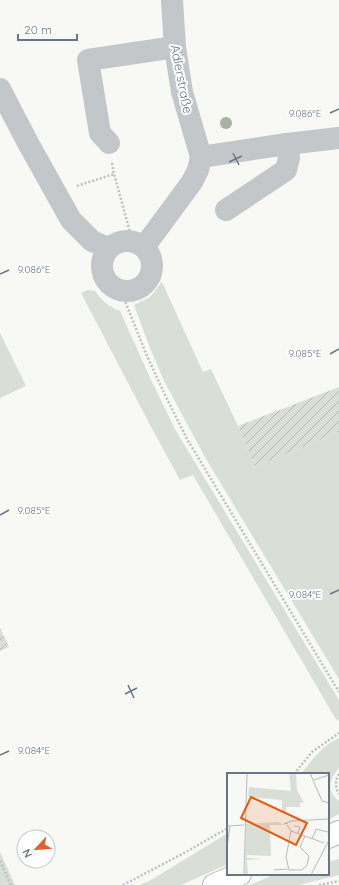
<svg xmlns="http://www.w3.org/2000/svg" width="339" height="885" viewBox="0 0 339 885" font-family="Quicksand,sans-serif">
  <defs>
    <pattern id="garden-furrows" width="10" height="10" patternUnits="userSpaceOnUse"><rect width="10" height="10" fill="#d9dfd6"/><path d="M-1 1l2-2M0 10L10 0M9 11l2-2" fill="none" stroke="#b4b9b3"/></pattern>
  </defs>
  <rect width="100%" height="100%" fill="#f8f8f5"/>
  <g fill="#d9dfd6">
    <polygon points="162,282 203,372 211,369 238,426 255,467 339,432 339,679 206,459 164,381 148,343 134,305 150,297"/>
    <path d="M88 290 95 291C103 302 108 306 120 311L151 380 176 431 339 700V719L337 721 193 475 180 480 149 423 81 293Z"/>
    <polygon points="0,333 26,386 0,398"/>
    <path d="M339 738V768C329 779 326 791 339 801V814L328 820V774H301C312 760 323 745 339 738Z"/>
    <polygon points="228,833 228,864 181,885 140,885 151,880"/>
    <polygon points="0,852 15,885 0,885"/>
    <polygon points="339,859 339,875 299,885 250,885 276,874 328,874 328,862"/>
  </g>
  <g fill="url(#garden-furrows)">
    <polygon points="339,387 339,432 255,467 238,426"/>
    <polygon points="0,628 9,647 0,651"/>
  </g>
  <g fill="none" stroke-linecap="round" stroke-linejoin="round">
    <defs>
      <g id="major">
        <polyline points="328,837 339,832"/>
        <polyline points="214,885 240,874"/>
      </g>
    </defs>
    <use href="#major" stroke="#b6babe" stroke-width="24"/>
    <g stroke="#bdbfc2" stroke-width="2.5" stroke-dasharray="2 2" stroke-linecap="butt">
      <polyline points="112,163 114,174 130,232"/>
      <polyline points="77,186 114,174"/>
      <polyline points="121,291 147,356 165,395 187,439 339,692"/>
      <polyline points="294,774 312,752 339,733"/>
      <path d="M339 774C335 781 335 787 339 794"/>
      <polyline points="0,861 11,885"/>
      <polyline points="123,885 184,853 228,828"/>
      <polyline points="319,885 339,881"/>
    </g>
    <g stroke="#c3c7ca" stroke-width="22">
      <polyline points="172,0 175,47 182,92 201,157"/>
      <polyline points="0,89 28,143 71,220 92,241 108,248"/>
      <polyline points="109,143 100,133 88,60 175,47"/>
      <polyline points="226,210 286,170 289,158 287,144"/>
      <circle cx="127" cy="266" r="25"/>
      <polyline points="144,247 192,182 198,170 201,157 287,144 339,138"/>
    </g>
    <use href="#major" stroke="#fff" stroke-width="22"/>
  </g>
  <circle fill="#a7b2a4" cx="226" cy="123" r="6"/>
  <path fill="none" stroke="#677686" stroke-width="1.5" d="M330 113 339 109M233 153 239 165M229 162 242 156M0 274 9 270M330 354 339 349M0 515 9 510M330 594 339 590M128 685 134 698M125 694 137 688M0 755 9 751"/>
  <g text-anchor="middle" stroke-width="4" stroke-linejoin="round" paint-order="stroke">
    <g font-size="13" fill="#677686" stroke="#fff">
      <text transform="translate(182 79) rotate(79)" y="5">Adlerstraße</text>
    </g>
  </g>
  <g transform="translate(227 773)">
    <rect width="102" height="102" fill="#f8f8f5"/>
    <path d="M22 14 64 18 73 30V34H59V40H55V27L21 24ZM19 48 20 51 51 49 57 52H43L44 83 20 82V85L36 86 20 87 21 102H18Z" fill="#d9dfd6"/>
    <path d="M62 0H69L70 17 77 30 71 29 64 18Z" fill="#d9dfd6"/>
    <path fill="none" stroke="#b5bcc2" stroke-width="1" d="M83 0 95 28 102 30M87 7 102 2M61 50 57 51 64 48 102 46M60 52 64 58 59 84 62 97H75L80 92 82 83 73 74 78 63M0 53 17 52M67 53 73 54 71 60M64 58 97 70M85 66 89 56 101 59M0 73 3 53M47 97 61 96M17 102 20 0M84 102 102 67"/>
    <path fill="#e8590c" fill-opacity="0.15" stroke="#e8590c" stroke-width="2" d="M24 24 80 50 69 72 14 45Z"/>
    <rect width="102" height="102" fill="none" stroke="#677686" stroke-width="2"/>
  </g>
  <g font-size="10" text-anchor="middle" fill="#677686" stroke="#fff" stroke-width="4" stroke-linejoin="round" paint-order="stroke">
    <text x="305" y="117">9.086°E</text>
    <text x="34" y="273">9.086°E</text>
    <text x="305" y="357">9.085°E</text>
    <text x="34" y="514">9.085°E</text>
    <text x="305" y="598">9.084°E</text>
    <text x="34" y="754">9.084°E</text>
  </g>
  <g transform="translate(36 849) rotate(244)"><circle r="19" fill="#ffffff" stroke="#c2c8cf"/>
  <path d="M0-3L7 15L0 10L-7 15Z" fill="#e1612b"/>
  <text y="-6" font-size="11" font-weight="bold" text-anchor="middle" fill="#677686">N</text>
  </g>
  <path d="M18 34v6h59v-6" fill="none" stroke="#677686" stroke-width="2"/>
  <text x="24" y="34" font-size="12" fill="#677686" stroke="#ffffff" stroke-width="3" paint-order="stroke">20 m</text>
</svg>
